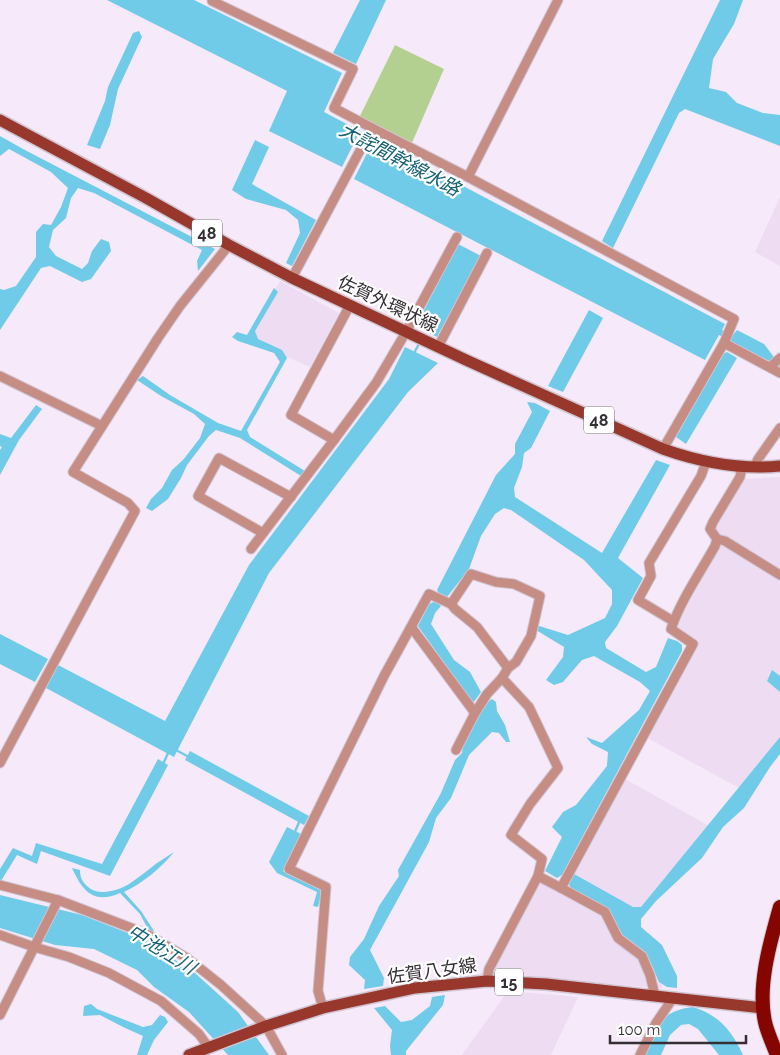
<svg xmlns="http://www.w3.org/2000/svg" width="780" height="1055" viewBox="0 0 780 1055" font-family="Raleway,'Noto Sans JP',sans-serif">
  <rect width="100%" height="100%" fill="#f6e9f9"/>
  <g fill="#eedcf2">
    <polygon points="780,197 780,266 755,252"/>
    <polygon points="280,281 339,313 310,367 253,342 248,338"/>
    <polygon points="780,477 780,742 743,790 640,734 691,638 676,627 721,544 712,531 744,479"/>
    <polygon points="618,775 711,827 630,926 660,954 662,988 480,974 536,871 559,883"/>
    <polygon points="508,991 578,997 551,1055 462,1055"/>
  </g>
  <polygon fill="#b4d090" points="395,45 444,69 411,145 359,118"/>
  <g fill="#6fcbe8">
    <polygon points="107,0 194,0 342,73 324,112 360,131 342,167 269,131 287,91"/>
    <polygon points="360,0 386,0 356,64 333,53"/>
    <polygon points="720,0 743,0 734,24 713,59 709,88 726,92 737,103 763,113 780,115 780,146 685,109 679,113 613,248 602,241"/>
    <polygon points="139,31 142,37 118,89 110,125 100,149 87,145 105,101 108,87 133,33"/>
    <polygon points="0,136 23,149 215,249 198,271 197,261 202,250 94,193 78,188 71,198 66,218 53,230 49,247 56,256 82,269 88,263 92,251 101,239 109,242 111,251 91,279 82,282 50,266 41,268 0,330 0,289 4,290 16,286 36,257 36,232 43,224 51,225 61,207 68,188 51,172 9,149 0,156"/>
    <polygon points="374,139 725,324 722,330 733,335 737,330 764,344 777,361 780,362 780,369 767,362 757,355 719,335 705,360 354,179"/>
    <polygon points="255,140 269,147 252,184 316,220 292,266 286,263 300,233 298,220 286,210 246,199 232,190"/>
    <polygon points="458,244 481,256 437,337 416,326"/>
    <polygon points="274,288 278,292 255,331 258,339 282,350 287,358 247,430 250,437 305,471 301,476 240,438 216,430 209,436 187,465 181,478 168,499 152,511 146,508 151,499 162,488 172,470 183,460 200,438 205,424 194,414 161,396 137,380 143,376 170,395 218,423 241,431 280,362 274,353 238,341 232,337 237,332 247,335"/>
    <polygon points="589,310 603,318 563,392 548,386"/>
    <polygon points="405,347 438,363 408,392 269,573 174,757 46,688 58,665 165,721 249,565 389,379"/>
    <polygon points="727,352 737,358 686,444 676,437 723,354"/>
    <polygon points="527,402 535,403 550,411 531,448 524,453 522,467 514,488 515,497 602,553 656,460 670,465 618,558 643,578 617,626 605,642 606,648 646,672 656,667 668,638 677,641 682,645 682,651 562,875 557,878 545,871 562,837 552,827 563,812 576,805 607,766 608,752 592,744 586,737 602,743 639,710 650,691 640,682 594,656 582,660 563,682 554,685 546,680 563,657 564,647 536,630 536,625 568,635 605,618 612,604 612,590 584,560 511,510 504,508 495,514 481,536 469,569 447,597 440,595 437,590 496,475 515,454 515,444 532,412"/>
    <polygon points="36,405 42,409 19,440 0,475 0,450 2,447 0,446 0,434 11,438"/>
    <polygon points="436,601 441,606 435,613 431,624 454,660 470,672 481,692 473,703 418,626 429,604"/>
    <polygon points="0,634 48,659 35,682 0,664"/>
    <polygon points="772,670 780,676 780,692 767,681"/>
    <polygon points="492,699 496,702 497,711 505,725 510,742 506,742 499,733 492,732 469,755 451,798 436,818 429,842 370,950 384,978 383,986 364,989 365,980 349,965 350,957 364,939 379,906 399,876 398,870 441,793 455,760 462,753 463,745 483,706"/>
    <polygon points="780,737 780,754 770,767 744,808 723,827 702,858 656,901 641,919 641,927 662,945 677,976 677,988 667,987 659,982 651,963 643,952 622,935 607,909 571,889 569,884 574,874 633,907 641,907"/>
    <polygon points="190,751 309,816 304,825 185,760"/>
    <polygon points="158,759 168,765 110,876 41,851 37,864 17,855 1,881 0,880 0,869 13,848 32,856 36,843 102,864"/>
    <polygon points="287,827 301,834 283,871 319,888 322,891 318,907 313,906 317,892 277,873 269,862"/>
    <path d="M174 852C161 868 143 883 124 892L141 911 154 931 150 933 140 914 120 893C93 905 82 890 72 868L80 870C80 877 82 882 88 887 99 897 121 890 132 882 141 876 149 869 157 863 163 859 168 856 174 852Z"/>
    <polygon points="0,895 82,915 143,939 195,973 238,1012 269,1055 228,1055 189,1012 154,987 137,970 94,949 55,945 0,928"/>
    <polygon points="445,995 443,1005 406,1051 406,1055 391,1055 390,1046 392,1030 374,1008 385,1006 401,1022 412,1020 430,1006 432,997"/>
    <polygon points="91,1004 97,1009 143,1027 152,1025 160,1015 165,1017 168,1022 154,1040 147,1055 137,1055 143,1036 123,1027 100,1015 83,1016 84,1006"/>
    <path d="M693 1007C719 1015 732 1031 743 1055H719L698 1029 689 1024 681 1025 670 1035 661 1055H644C657 1028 659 1011 693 1007Z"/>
  </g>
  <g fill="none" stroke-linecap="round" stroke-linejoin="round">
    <g stroke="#6fcbe8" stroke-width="2.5">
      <polyline points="413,355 420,342"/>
      <polyline points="174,749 189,757"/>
      <polyline points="163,764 169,751"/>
      <polyline points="294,834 300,820"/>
    </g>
    <defs>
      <g id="minor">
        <polyline points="213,0 212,1 353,69 334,108 372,128 292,278"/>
        <polyline points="372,128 468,177 734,319 724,343 663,449"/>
        <polyline points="468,177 558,0"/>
        <polyline points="724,343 780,373"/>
        <polyline points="438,347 487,253"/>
        <polyline points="770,367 780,358"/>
        <polyline points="0,376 102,426"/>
        <polyline points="334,440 291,415 350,305"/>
        <polyline points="755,466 758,459 780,428"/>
        <polyline points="742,467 740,477 713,522 710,529 717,539 725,541 780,575"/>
        <polyline points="263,533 198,496 219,458 291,497"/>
        <polyline points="251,549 334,440 376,383 406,332 457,237"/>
        <polyline points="451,604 455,609 477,627 508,668"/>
        <polyline points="673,621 638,600 651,576 649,563 701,476 706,462"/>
        <polyline points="412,628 475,713"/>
        <polyline points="456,750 475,713 487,694 502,678"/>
        <polyline points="0,763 135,511 128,503 73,472 158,338 180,306 229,245"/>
        <polyline points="0,885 58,900 147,934 187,958 221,985 266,1026 282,1055"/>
        <polyline points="561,888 605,912 618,938 642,956 650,975 655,996"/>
        <polyline points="0,935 34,947 69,957 109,973 161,1001 199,1034 209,1048"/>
        <path d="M487 981 489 969 538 876 561 888 693 644 671 629C681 600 700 573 715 546L717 539"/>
        <polyline points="323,1008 318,991 326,887 289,869 384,676 429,594 451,604 471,574 496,582 514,584 540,596 531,636 516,662 508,668 502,678 529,707 558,768 530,804 511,835 542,859 538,876"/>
        <polyline points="0,1015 58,900"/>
        <polyline points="640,1055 656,1023 673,998"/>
      </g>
      <g id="major">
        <path d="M0 120 146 198 229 245 292 278 466 360 663 449C700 462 740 470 780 466"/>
        <polyline points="189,1055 266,1026 323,1008 415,988 487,981 546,984 763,1008"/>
      </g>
      <path id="highway" d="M777 1055C773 1045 769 1036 766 1026 756 990 770 942 780 907"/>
    </defs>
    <use href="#minor" stroke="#cfc4d2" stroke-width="11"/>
    <use href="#major" stroke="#cfc4d2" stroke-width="14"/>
    <use href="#highway" stroke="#cfc4d2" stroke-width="16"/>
    <use href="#minor" stroke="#c68d84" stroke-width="9"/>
    <use href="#major" stroke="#98372b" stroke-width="11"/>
    <use href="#highway" stroke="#850500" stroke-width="14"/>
  </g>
  <g text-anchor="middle" stroke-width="4.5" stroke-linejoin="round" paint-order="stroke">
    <g fill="#fff" stroke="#716d72" stroke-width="1">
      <rect x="192" y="219.5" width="30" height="27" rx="4"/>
      <rect x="584" y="406.5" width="30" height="27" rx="4"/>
      <rect x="495" y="968.5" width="28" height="27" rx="4"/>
    </g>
    <g font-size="16" font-weight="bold" fill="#342f35">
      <text x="207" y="239">48</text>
      <text x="599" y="426">48</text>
      <text x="509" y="988">15</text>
    </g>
    <g font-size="18" fill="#342f35" stroke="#fff">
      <text transform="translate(388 304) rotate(25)" y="6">佐賀外環状線</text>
      <text transform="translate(432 971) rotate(-8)" y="6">佐賀八女線</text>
    </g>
    <g font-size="19" font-style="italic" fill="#166175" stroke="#fff">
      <text transform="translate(400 159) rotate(28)" y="7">大詫間幹線水路</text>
      <text transform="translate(162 949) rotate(32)" y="7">中池江川</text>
    </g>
  </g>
  <path d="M610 1035v8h136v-8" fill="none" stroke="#342f35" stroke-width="2.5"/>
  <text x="618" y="1035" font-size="15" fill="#342f35" stroke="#ffffff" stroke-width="4" paint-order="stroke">100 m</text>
</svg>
